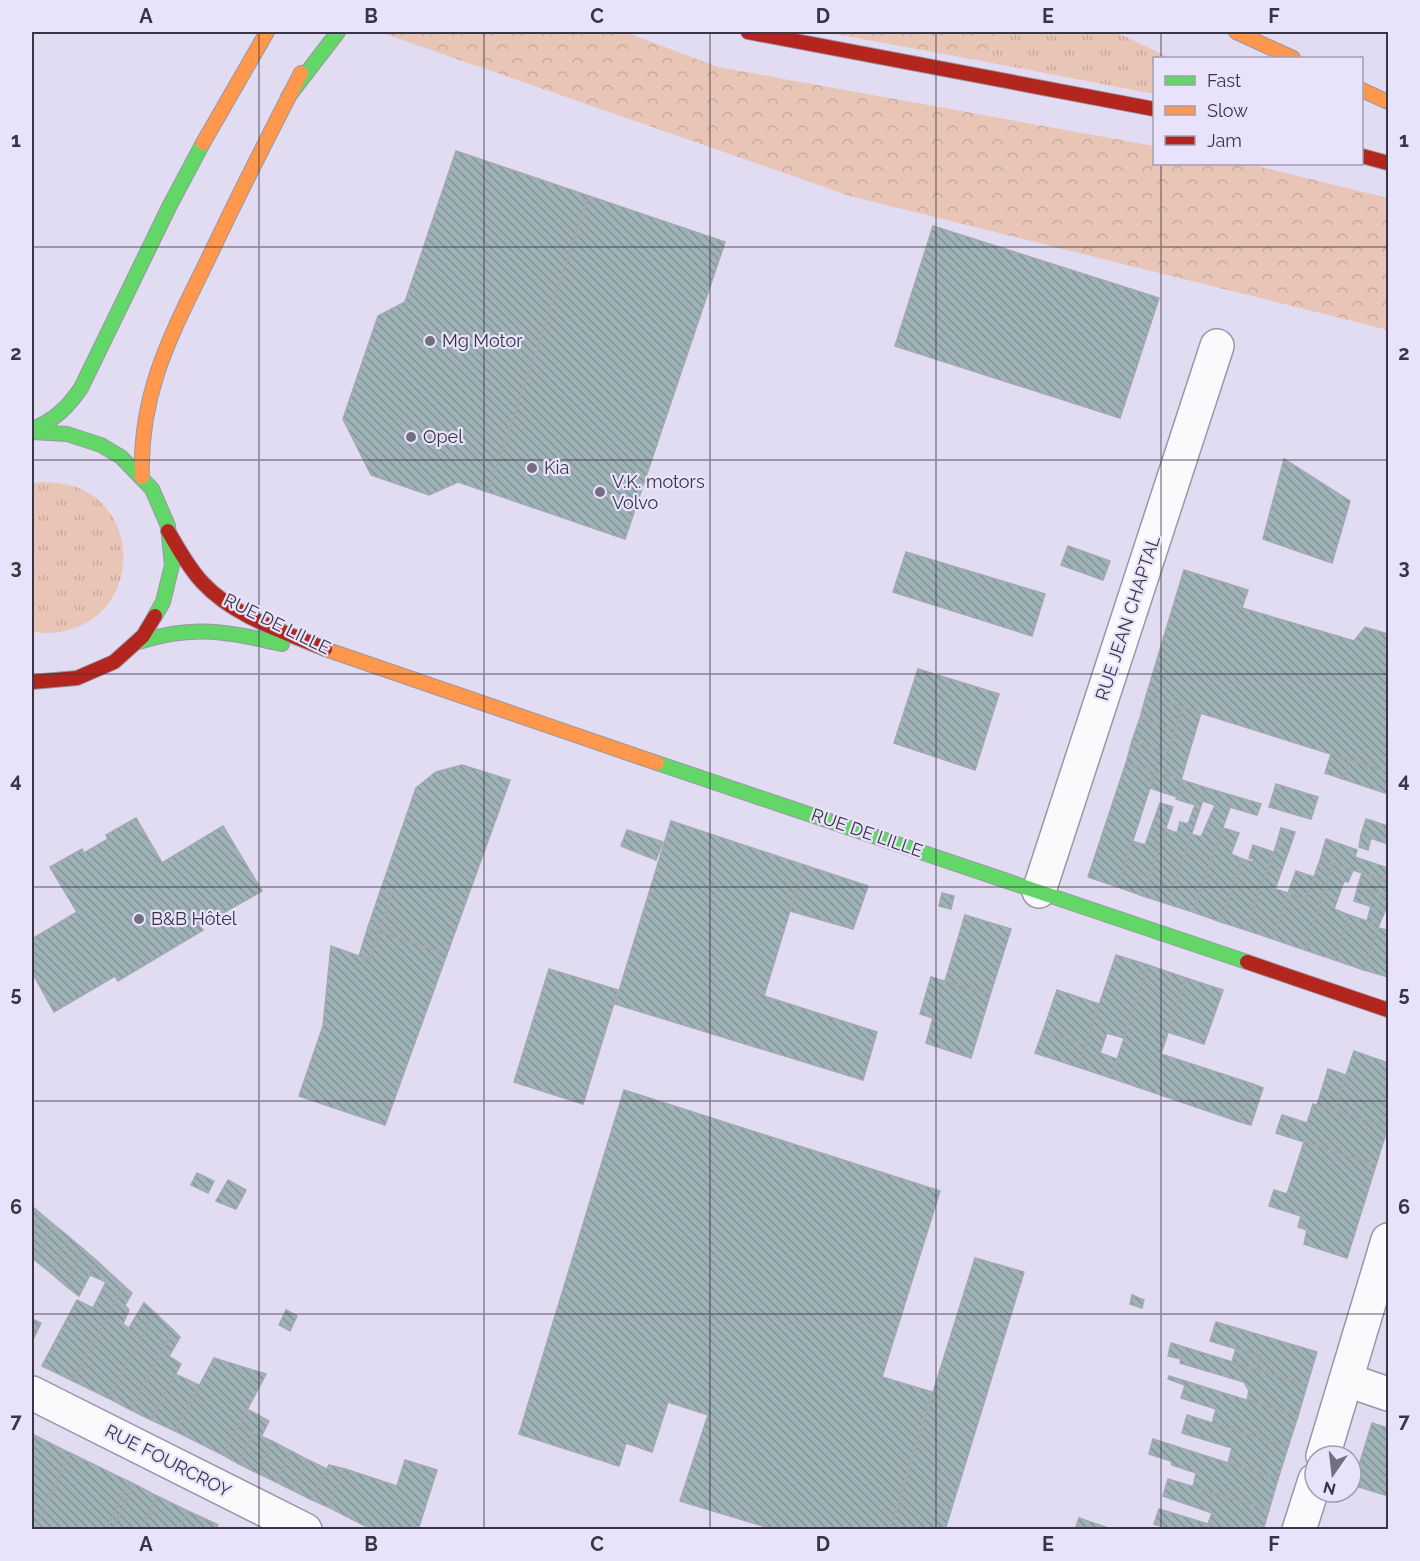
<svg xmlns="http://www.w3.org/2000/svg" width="1420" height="1561" viewBox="0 0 1420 1561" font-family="Raleway,sans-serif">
  <defs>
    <pattern id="grass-tufts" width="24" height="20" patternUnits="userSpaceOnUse" patternTransform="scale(1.5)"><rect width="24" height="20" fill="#e9c5b8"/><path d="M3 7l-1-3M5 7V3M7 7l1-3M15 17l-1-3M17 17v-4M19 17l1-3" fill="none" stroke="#c9aa9f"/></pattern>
    <pattern id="forest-crowns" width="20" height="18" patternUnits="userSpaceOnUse" patternTransform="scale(1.5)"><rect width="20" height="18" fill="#e9c5b8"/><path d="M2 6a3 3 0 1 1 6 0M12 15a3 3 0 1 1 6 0" fill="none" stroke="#c9aa9f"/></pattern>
    <pattern id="building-back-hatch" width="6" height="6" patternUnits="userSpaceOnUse" patternTransform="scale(1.5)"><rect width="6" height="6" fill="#9eb2b7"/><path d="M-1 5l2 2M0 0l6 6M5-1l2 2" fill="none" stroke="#829296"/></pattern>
  </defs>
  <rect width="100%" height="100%" fill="#e1dcf2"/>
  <g fill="url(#grass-tufts)">
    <polygon points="999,32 1116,32 1170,58 1154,58 1154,94 987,62"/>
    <path d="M40 482C60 482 80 485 96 498 143 536 127 616 68 630 56 633 43 635 32 631V484Z"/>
  </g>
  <g fill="url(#forest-crowns)">
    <polygon points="386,32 625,32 718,67 1154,146 1154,164 1249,164 1388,198 1388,330 850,196 385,34"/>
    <polygon points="824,32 999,32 987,62"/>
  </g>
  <g fill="url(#building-back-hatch)" stroke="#a2a8b0" stroke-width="1.5">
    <polygon points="456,151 589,196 488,492 458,482 429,495 371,475 343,419 378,316 405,302"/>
    <polygon points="589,196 725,242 625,539 488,492"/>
    <polygon points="933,226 1159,298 1120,418 895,346"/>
    <polygon points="1284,459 1350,501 1332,563 1263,539"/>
    <polygon points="1068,546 1110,561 1103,580 1061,565"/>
    <polygon points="906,552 1045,594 1032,636 893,592"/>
    <polygon points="1184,570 1248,590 1242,608 1354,641 1365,627 1388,634 1388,772 1146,696"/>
    <polygon points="918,669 999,694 975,770 894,743"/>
    <polygon points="1146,696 1183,707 1175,730 1140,718"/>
    <polygon points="1183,707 1201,713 1181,780 1126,763 1132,741 1168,752"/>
    <polygon points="1140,718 1175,730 1168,752 1132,741"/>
    <polygon points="1331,754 1350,760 1343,779 1325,773"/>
    <polygon points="1350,760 1388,772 1388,794 1343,779"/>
    <polygon points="1126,763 1155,772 1118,887 1088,877"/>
    <polygon points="462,765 510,780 447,954 379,932 392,893 381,889 416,788 436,772"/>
    <polygon points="1155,772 1182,780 1177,797 1150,788"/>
    <polygon points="1182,780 1207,788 1168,904 1143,896 1166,829 1177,833 1180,822 1188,824 1195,805 1176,799"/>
    <polygon points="1276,784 1318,797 1311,819 1269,807"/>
    <polygon points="1207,788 1234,796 1193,912 1168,904 1191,834 1201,837 1215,805 1203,801"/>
    <polygon points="1234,796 1261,804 1257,815 1230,807"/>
    <polygon points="1160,803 1173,807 1143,896 1118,887 1132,841 1145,845"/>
    <polygon points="136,818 162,863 223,826 262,891 200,926 203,930 118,981 115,976 54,1012 32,972 32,939 77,912 50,867 82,849 84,853 108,839 106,835"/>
    <polygon points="1366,819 1388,826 1388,844 1361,835"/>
    <polygon points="671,821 804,865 764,996 877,1032 863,1080 615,1004"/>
    <polygon points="1223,828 1239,833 1231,854 1242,859 1221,922 1193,912"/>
    <polygon points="1281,828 1295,832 1289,850 1276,846"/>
    <polygon points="627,830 663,842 656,860 621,846"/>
    <polygon points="1361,835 1371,838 1368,850 1359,847"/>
    <polygon points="1326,839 1357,850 1355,857 1388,868 1388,881 1320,860"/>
    <polygon points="1253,845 1273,852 1246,930 1221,922 1242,859 1253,862 1254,860 1249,858"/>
    <polygon points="1276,846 1289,850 1275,889 1288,893 1273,939 1246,930"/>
    <polygon points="1320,860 1333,864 1305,950 1273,939 1288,893 1306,899"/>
    <polygon points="1333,864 1353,870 1348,882 1344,881 1334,909 1349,915 1335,960 1305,950"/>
    <polygon points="804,865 868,886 853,929 790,911"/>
    <polygon points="1296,871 1314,877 1306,899 1288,893"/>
    <polygon points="1362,873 1388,881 1388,896 1358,886"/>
    <polygon points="1358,886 1388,896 1388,912 1354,901"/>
    <polygon points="381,889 392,893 379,932 368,927"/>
    <polygon points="942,893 954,896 951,909 939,906"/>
    <polygon points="1371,906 1385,911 1379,925 1367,921"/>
    <polygon points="965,915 1011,929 990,995 945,981"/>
    <polygon points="1349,915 1379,925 1364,970 1335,960"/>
    <polygon points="368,927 379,932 370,960 359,956"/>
    <polygon points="1378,928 1388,930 1388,977 1364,970"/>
    <polygon points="379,932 447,954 385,1125 299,1096 323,1026 331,946 370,960"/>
    <polygon points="1116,955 1148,965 1124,1038 1107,1033 1100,1053 1117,1059 1111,1078 1078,1067"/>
    <polygon points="1148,965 1186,978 1161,1054 1253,1084 1240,1122 1111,1078"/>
    <polygon points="549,969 618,990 583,1104 514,1082"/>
    <polygon points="931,977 990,995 971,1058 926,1043 933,1018 920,1014"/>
    <polygon points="1186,978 1223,990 1204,1044 1168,1032"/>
    <polygon points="1057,990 1099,1004 1086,1045 1043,1031"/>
    <polygon points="1043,1031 1086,1045 1078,1067 1035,1053"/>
    <polygon points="1354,1051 1388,1063 1388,1127 1334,1111"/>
    <polygon points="1328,1069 1346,1075 1334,1111 1317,1105"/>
    <polygon points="1253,1084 1263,1088 1251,1125 1240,1122"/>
    <polygon points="624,1090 940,1191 882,1377 932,1392 890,1530 776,1530 680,1501 708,1415 668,1402 652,1452 626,1443 619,1466 519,1434"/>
    <polygon points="1313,1104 1388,1127 1376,1165 1276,1133 1282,1115 1307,1123"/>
    <polygon points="1304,1142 1376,1165 1347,1258 1304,1244 1307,1230 1298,1227 1301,1216 1269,1206 1274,1190 1287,1194"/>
    <polygon points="197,1173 214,1181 208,1193 191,1185"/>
    <polygon points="228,1180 246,1190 236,1209 216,1201"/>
    <polygon points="32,1206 40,1213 32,1231"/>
    <polygon points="40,1213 53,1224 36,1261 32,1258 32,1231"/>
    <polygon points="53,1224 69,1237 51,1273 36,1261"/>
    <polygon points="69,1237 83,1249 66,1286 51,1273"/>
    <polygon points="83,1249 97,1261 79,1296 66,1286"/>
    <polygon points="975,1258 1024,1272 945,1530 890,1530"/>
    <polygon points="97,1261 124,1286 73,1381 42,1366 77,1300 93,1308 106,1282 90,1275"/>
    <polygon points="124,1286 132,1293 125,1305 129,1310 123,1324 129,1328 144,1303 155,1313 108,1398 73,1381"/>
    <polygon points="1132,1295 1144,1300 1142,1308 1130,1304"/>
    <polygon points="286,1310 297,1316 290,1331 279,1325"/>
    <polygon points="155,1313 173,1330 131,1410 108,1398"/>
    <polygon points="32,1319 41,1323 32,1342"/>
    <polygon points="1216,1322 1317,1352 1307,1385 1256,1369 1260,1356 1210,1341"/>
    <polygon points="173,1330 180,1337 169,1356 181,1364 151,1420 131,1410"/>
    <polygon points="1171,1343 1307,1385 1298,1416 1247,1400 1249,1391 1244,1382 1180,1363 1181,1359 1168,1356"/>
    <polygon points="1236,1348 1260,1356 1256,1369 1232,1362"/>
    <polygon points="214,1358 266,1374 223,1455 175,1431"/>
    <polygon points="175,1374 199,1385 175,1431 151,1420"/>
    <polygon points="1169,1376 1298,1416 1288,1447 1212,1424 1216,1409 1181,1398 1185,1385 1168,1379"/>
    <polygon points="247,1409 269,1421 261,1437 239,1425"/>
    <polygon points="1187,1415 1288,1447 1278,1479 1228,1463 1232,1448 1182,1433"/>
    <polygon points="1372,1423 1388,1428 1388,1496 1353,1485"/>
    <polygon points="239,1425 254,1433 239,1464 223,1455"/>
    <polygon points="254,1433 272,1441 257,1473 239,1464"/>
    <polygon points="32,1434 70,1453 34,1530 32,1530"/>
    <polygon points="1153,1439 1278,1479 1269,1510 1193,1487 1196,1473 1172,1465 1171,1461 1149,1454"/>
    <polygon points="272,1441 291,1451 276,1482 257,1473"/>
    <polygon points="291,1451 308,1460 292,1490 276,1482"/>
    <polygon points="70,1453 130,1482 106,1530 34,1530"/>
    <polygon points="308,1460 327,1469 312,1500 292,1490"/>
    <polygon points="405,1460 437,1470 418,1530 373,1530 328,1507 345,1469 397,1486"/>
    <polygon points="329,1465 345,1469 328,1507 312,1500"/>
    <polygon points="1168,1479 1269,1510 1263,1530 1226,1530 1208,1524 1212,1513 1163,1496"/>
    <polygon points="130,1482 134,1484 112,1530 106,1530"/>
    <polygon points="134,1484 157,1496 141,1530 112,1530"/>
    <polygon points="157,1496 188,1511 179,1530 141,1530"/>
    <polygon points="1159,1509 1208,1524 1226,1530 1172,1530 1154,1524"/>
    <polygon points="188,1511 218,1525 216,1530 179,1530"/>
    <polygon points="1079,1518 1114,1530 1075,1530"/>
  </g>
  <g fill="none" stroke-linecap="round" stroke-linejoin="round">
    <defs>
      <g id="street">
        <polyline points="1039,891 1217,346"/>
        <polyline points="1347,1380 1388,1394"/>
        <polyline points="32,1393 305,1530"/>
        <polyline points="1323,1456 1388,1240"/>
        <polyline points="1299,1530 1315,1480"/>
      </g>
      <g id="fast">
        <polyline points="288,97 338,32"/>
        <path d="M32 429C54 421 68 407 81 388L169 207 203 143"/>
        <polyline points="32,432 67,434 101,445 121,457 152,489 168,526 172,565 163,602 155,616"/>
        <path d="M139 642C193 624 228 632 282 644"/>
        <polyline points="657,763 1247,962"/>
      </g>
      <g id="slow">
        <polyline points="1236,32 1293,58"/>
        <polyline points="1362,90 1388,102"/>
        <polyline points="203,143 267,32"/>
        <path d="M142 477C139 389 174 330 211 253 240 192 270 133 301 73"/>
        <polyline points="325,649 657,763"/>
      </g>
      <g id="jam">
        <polyline points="748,32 1154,109"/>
        <polyline points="1362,156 1388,163"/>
        <path d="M168 531C178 548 188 567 202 582 233 616 284 632 325 649"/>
        <polyline points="32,682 77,678 114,662 143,636 155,616"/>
        <polyline points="1247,962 1388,1010"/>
      </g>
    </defs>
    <use href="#street" stroke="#9a96a7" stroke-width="36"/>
    <use href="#fast" stroke="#9a96a7" stroke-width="16"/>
    <use href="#slow" stroke="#9a96a7" stroke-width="16"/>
    <use href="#jam" stroke="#9a96a7" stroke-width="16"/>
    <use href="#street" stroke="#fafafd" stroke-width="33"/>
    <use href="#fast" stroke="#63d668" stroke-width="14"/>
    <use href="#slow" stroke="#ff974d" stroke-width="14"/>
    <use href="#jam" stroke="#b3261e" stroke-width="14"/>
  </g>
  <path fill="none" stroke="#383544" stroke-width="1.5" stroke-opacity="0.55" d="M259 32V1530M484 32V1530M710 32V1530M936 32V1530M1161 32V58M1161 164V1530M32 247H1388M32 460H1388M32 674H1388M32 887H1388M32 1101H1388M32 1314H1388"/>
  <g fill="#736f81" stroke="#e8e3fa" stroke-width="2">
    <circle cx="430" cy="341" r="6"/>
    <circle cx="411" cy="437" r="6"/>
    <circle cx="532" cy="468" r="6"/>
    <circle cx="600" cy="492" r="6"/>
    <circle cx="139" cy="919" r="6"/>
  </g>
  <g text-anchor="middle" stroke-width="4.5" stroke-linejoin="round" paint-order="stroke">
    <g font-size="18" fill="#383544" stroke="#e8e3fa" text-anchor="start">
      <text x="442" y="347">Mg Motor</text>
      <text x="423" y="443">Opel</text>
      <text x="544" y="474">Kia</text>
      <text x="612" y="488">V.K. motors<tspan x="612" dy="21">Volvo</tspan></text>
      <text x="151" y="925">B&amp;B Hôtel</text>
    </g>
    <g font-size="18" fill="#383544" stroke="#e8e3fa">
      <text transform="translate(1128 618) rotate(-72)" y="6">RUE JEAN CHAPTAL</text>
      <text transform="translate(277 624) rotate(26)" y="6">RUE DE LILLE</text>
      <text transform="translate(867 833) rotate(19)" y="6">RUE DE LILLE</text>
      <text transform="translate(168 1461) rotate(27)" y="6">RUE FOURCROY</text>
    </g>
  </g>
  <rect width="1420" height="1561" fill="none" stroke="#e8e3fa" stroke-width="66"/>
  <rect x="1153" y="57" width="210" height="108" fill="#e8e3fa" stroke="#a29db1" stroke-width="1.5"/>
  <rect x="1165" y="76" width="30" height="9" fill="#63d668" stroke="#a29db1" stroke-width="1.5"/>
  <text x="1207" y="87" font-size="18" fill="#383544">Fast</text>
  <rect x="1165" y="106" width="30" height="9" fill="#ff974d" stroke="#a29db1" stroke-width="1.5"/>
  <text x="1207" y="117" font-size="18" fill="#383544">Slow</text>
  <rect x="1165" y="136" width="30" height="9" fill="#b3261e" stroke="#a29db1" stroke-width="1.5"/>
  <text x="1207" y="147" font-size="18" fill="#383544">Jam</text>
  <g transform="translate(1333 1474) rotate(194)"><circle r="28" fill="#e8e3fa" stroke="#a29db1" stroke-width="1.5"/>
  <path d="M0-4.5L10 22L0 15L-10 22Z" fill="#736f81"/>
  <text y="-9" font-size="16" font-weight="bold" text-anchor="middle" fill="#383544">N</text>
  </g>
  <rect x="33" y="33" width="1354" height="1495" fill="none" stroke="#383544" stroke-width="2"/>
  <g font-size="20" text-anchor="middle" font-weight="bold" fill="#383544">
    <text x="146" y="23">A</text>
    <text x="371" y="23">B</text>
    <text x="597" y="23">C</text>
    <text x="823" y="23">D</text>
    <text x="1048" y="23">E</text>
    <text x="1274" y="23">F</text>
    <text x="16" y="147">1</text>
    <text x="1404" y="147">1</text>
    <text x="16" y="360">2</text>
    <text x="1404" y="360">2</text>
    <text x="16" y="574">3</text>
    <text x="1404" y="574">3</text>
    <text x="16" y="787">4</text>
    <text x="1404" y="787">4</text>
    <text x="16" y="1001">5</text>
    <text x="1404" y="1001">5</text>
    <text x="16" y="1214">6</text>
    <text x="1404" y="1214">6</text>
    <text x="16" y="1428">7</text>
    <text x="1404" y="1428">7</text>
    <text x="146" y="1551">A</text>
    <text x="371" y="1551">B</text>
    <text x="597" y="1551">C</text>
    <text x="823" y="1551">D</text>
    <text x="1048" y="1551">E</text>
    <text x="1274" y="1551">F</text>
  </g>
</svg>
